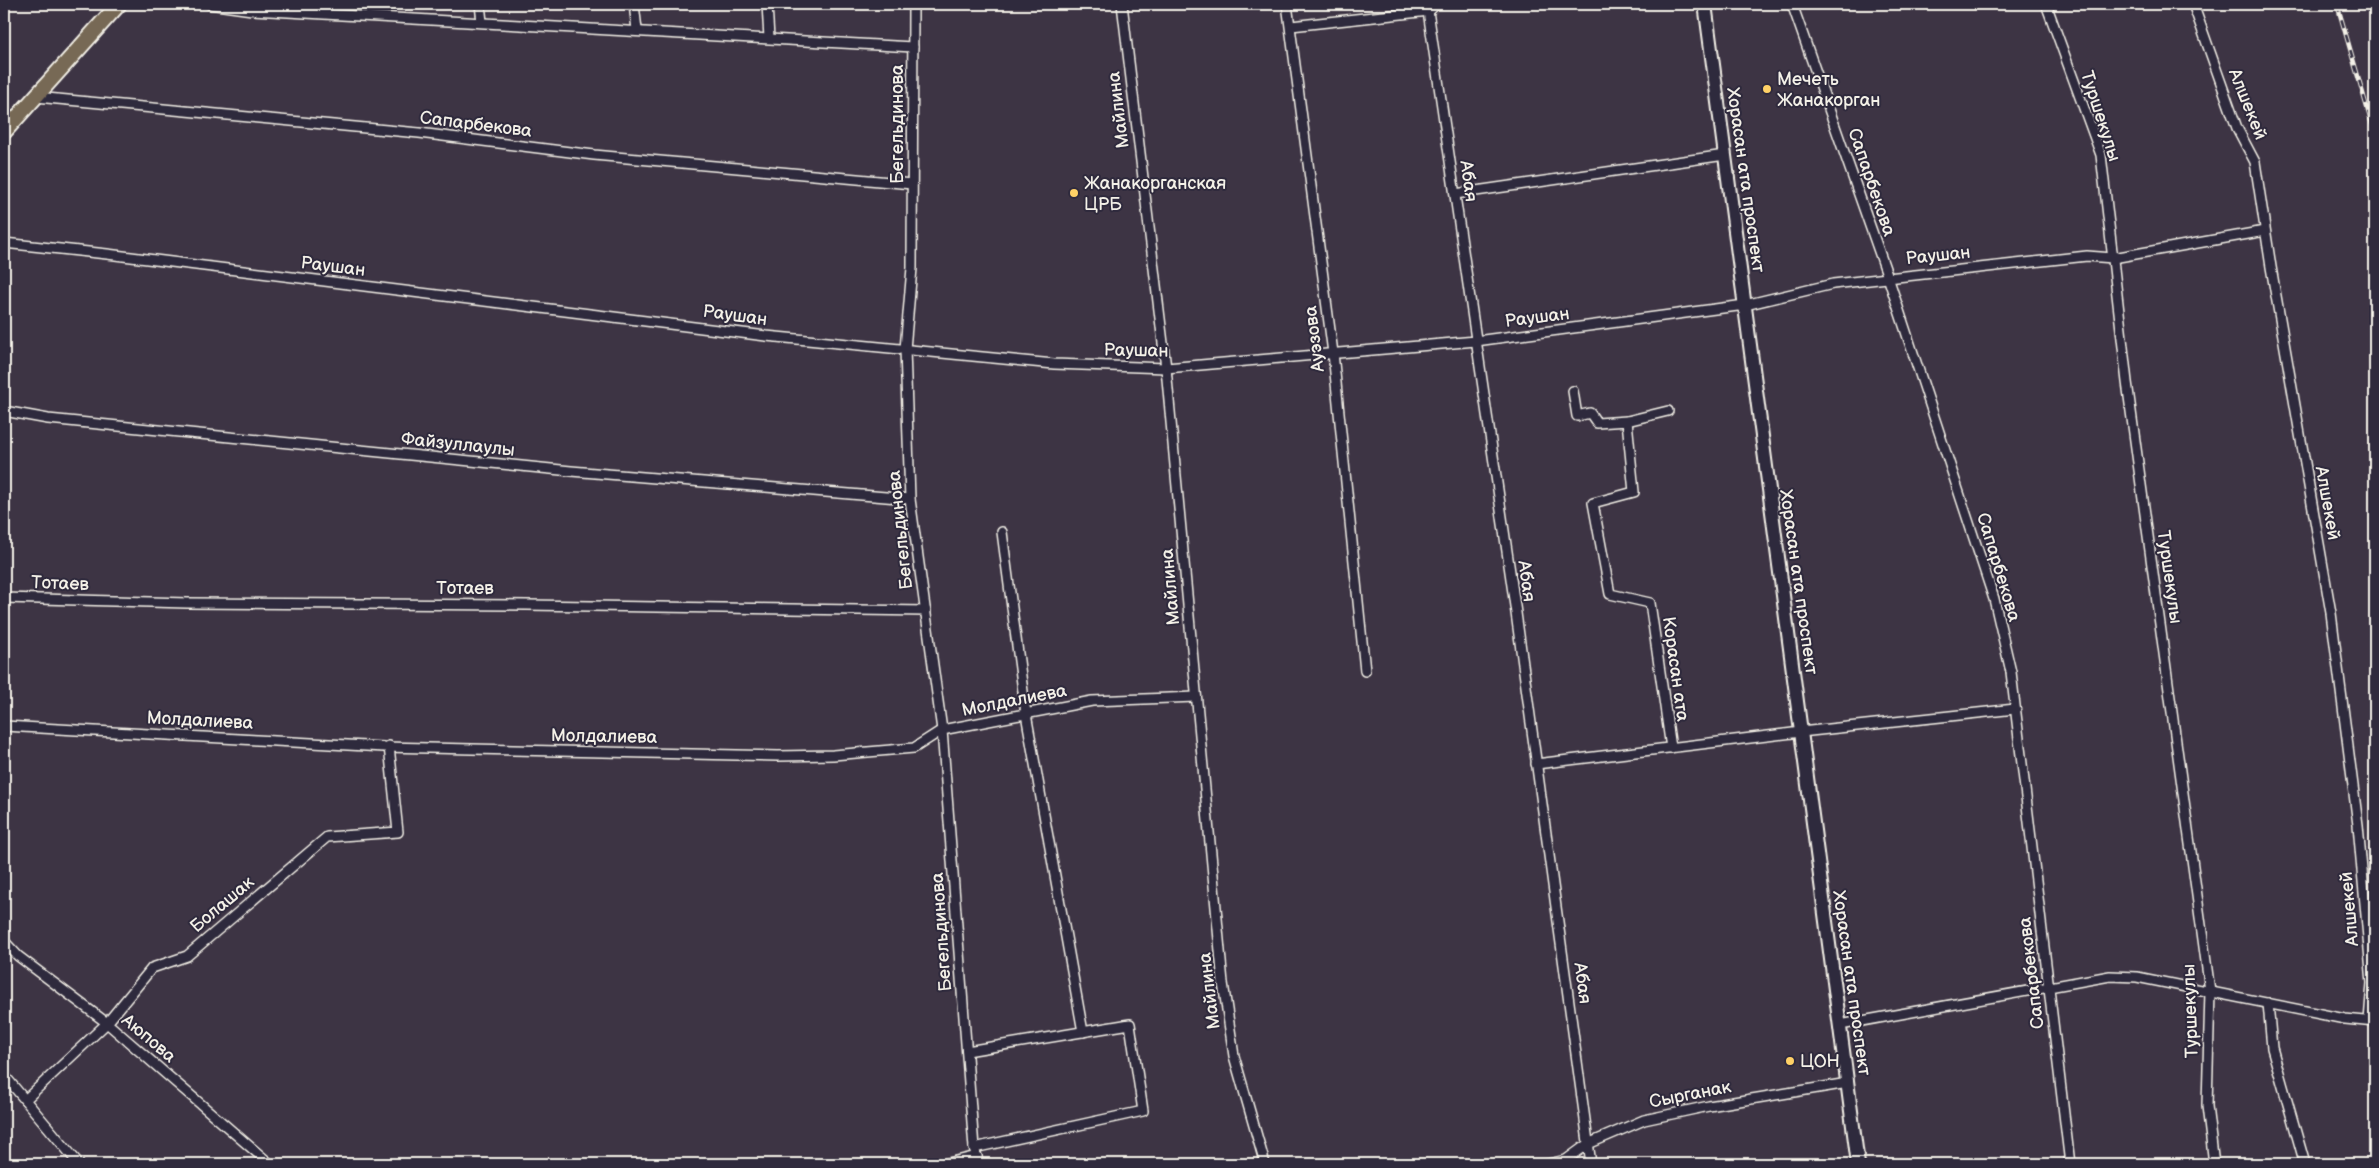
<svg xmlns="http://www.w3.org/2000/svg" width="2379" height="1168" viewBox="0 0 2379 1168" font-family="'Balsamiq Sans',sans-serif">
  <rect width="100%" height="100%" fill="#3d3444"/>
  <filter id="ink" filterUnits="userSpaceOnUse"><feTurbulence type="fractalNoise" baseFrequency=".02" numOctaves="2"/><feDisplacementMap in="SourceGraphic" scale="10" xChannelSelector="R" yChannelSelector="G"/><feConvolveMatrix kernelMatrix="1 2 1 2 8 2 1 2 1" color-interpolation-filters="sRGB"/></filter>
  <g filter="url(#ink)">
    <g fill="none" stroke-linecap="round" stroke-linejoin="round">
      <defs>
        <g id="street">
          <polyline points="209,4 252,10 913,47"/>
          <polyline points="480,4 482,22"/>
          <polyline points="634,4 637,30"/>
          <polyline points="767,4 769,38"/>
          <polyline points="913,4 912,268 905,349 910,499 942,730 974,1148 979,1164"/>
          <polyline points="1122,4 1166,368 1223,983 1234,1056 1265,1164"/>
          <polyline points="1287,4 1333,353 1365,671"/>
          <polyline points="1427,4 1516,613 1591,1164"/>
          <polyline points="1792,4 1888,277 1994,599 2011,672 2070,1164"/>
          <polyline points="2046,4 2101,155 2127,382 2210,991 2207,1106 2214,1164"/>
          <polyline points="2193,4 2237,128 2255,162 2271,267 2331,613 2358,825 2372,983 2369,1021"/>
          <polyline points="1291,26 1429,11 1436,4"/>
          <polyline points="36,97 419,133 594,155 912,184"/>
          <polyline points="1455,194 1725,155"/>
          <polyline points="4,243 107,254 766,336 1054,364 1166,368 1476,341 1745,305 1833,284 2087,256 2113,258 2265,231"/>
          <polyline points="1573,391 1577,416 1590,413 1597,423 1627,421 1634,492 1593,503 1610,594 1650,603 1671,748"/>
          <polyline points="4,411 48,419 571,471 910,499"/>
          <polyline points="1627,421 1668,411"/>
          <polyline points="1002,532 1026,714 1083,1032"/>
          <polyline points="4,598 187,603 527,605 926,611"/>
          <polyline points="4,726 384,747 778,756 833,755 914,748 942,730 1092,701 1196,697"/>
          <polyline points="1536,764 1801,732 2015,709"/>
          <polyline points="4,941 18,956 107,1023 270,1164"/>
          <polyline points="2268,1003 2272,1048 2305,1164"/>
          <polyline points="1840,1025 2110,976 2137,977 2345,1019 2375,1022"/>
          <polyline points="967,1051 1130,1024 1143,1111 974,1148"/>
          <polyline points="4,1075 79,1164"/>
          <polyline points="25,1100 107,1023 152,968 187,956 327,837 398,832 389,746"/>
          <polyline points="944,1164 977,1156"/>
          <polyline points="1548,1164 1566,1160 1588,1144 1644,1120 1709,1106 1848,1083"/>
        </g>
        <polyline id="secondary" points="1705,4 1858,1164"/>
        <polyline id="primary" points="4,132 119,4"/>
      </defs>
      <use href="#street" stroke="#f4f1e8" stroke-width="12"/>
      <use href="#secondary" stroke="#f4f1e8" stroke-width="16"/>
      <use href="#primary" stroke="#f4f1e8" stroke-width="18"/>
      <use href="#street" stroke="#2f2a3d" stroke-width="9"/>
      <use href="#secondary" stroke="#2f2a3d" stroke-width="12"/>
      <use href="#primary" stroke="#776954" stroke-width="14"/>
      <defs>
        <polyline id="rail" points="2337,4 2375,135"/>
      </defs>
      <use href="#rail" stroke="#f4f1e8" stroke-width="4.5"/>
      <use href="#rail" stroke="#2f2a3d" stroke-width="2.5" stroke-dasharray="8" stroke-linecap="butt"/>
    </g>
  </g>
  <g fill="#ffd166" stroke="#2f2a3d" stroke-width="2">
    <circle cx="1767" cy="89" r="5"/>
    <circle cx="1074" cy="193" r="5"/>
    <circle cx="1790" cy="1061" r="5"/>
  </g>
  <g text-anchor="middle" stroke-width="4" stroke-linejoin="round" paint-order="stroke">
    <g font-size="18" fill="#f4f1e8" stroke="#2f2a3d" text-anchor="start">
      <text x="1777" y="85">Мечеть<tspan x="1777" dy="21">Жанакорган</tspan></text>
      <text x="1084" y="189">Жанакорганская<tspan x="1084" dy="21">ЦРБ</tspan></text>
      <text x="1800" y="1067">ЦОН</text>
    </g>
    <g font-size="18" fill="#f4f1e8" stroke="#2f2a3d">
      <text transform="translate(2248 104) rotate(68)" y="6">Алшекей</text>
      <text transform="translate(1118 110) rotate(-97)" y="6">Майлина</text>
      <text transform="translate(2101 116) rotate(72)" y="6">Туршекулы</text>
      <text transform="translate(476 124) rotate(7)" y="6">Сапарбекова</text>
      <text transform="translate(897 124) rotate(-90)" y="6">Бегельдинова</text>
      <text transform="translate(1746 180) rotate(82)" y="6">Хорасан ата проспект</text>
      <text transform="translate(1469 181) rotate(82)" y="6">Абая</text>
      <text transform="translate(1872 182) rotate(71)" y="6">Сапарбекова</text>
      <text transform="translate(1938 255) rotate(-6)" y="6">Раушан</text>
      <text transform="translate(333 266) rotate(7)" y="6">Раушан</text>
      <text transform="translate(735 315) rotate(8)" y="6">Раушан</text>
      <text transform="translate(1537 317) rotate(-7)" y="6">Раушан</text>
      <text transform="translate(1314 339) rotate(-97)" y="6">Ауэзова</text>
      <text transform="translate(1136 350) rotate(1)" y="6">Раушан</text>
      <text transform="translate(458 444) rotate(6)" y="6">Файзуллаулы</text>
      <text transform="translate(2328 503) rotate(80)" y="6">Алшекей</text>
      <text transform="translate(900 530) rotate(-96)" y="6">Бегельдинова</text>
      <text transform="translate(1999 567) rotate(73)" y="6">Сапарбекова</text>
      <text transform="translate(2170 577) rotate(82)" y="6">Туршекулы</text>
      <text transform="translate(1527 581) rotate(82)" y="6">Абая</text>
      <text transform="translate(1799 582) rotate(82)" y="6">Хорасан ата проспект</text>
      <text transform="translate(60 583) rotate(2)" y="6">Тотаев</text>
      <text transform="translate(1170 587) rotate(-95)" y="6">Майлина</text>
      <text x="465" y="594">Тотаев</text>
      <text transform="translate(1676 669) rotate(82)" y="6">Корасан ата</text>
      <text transform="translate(1014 700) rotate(-11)" y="6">Молдалиева</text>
      <text transform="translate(200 720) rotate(3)" y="6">Молдалиева</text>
      <text transform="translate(604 736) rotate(1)" y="6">Молдалиева</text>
      <text transform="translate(222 904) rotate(-40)" y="6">Болашак</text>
      <text transform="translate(2349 909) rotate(-95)" y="6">Алшекей</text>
      <text transform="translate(941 932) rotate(-94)" y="6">Бегельдинова</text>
      <text transform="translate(2031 973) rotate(-97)" y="6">Сапарбекова</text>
      <text transform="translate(1583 983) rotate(82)" y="6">Абая</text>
      <text transform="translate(1852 983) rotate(82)" y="6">Хорасан ата проспект</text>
      <text transform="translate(1209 991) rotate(-97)" y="6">Майлина</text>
      <text transform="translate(2190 1011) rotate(-92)" y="6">Туршекулы</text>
      <text transform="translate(149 1038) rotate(40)" y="6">Аюпова</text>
      <text transform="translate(1690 1094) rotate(-11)" y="6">Сырганак</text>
    </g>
  </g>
  <rect width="2379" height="1168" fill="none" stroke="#2f2a3d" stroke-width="20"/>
  <rect x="10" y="10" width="2359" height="1148" fill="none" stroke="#f4f1e8" stroke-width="2" filter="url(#ink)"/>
</svg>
